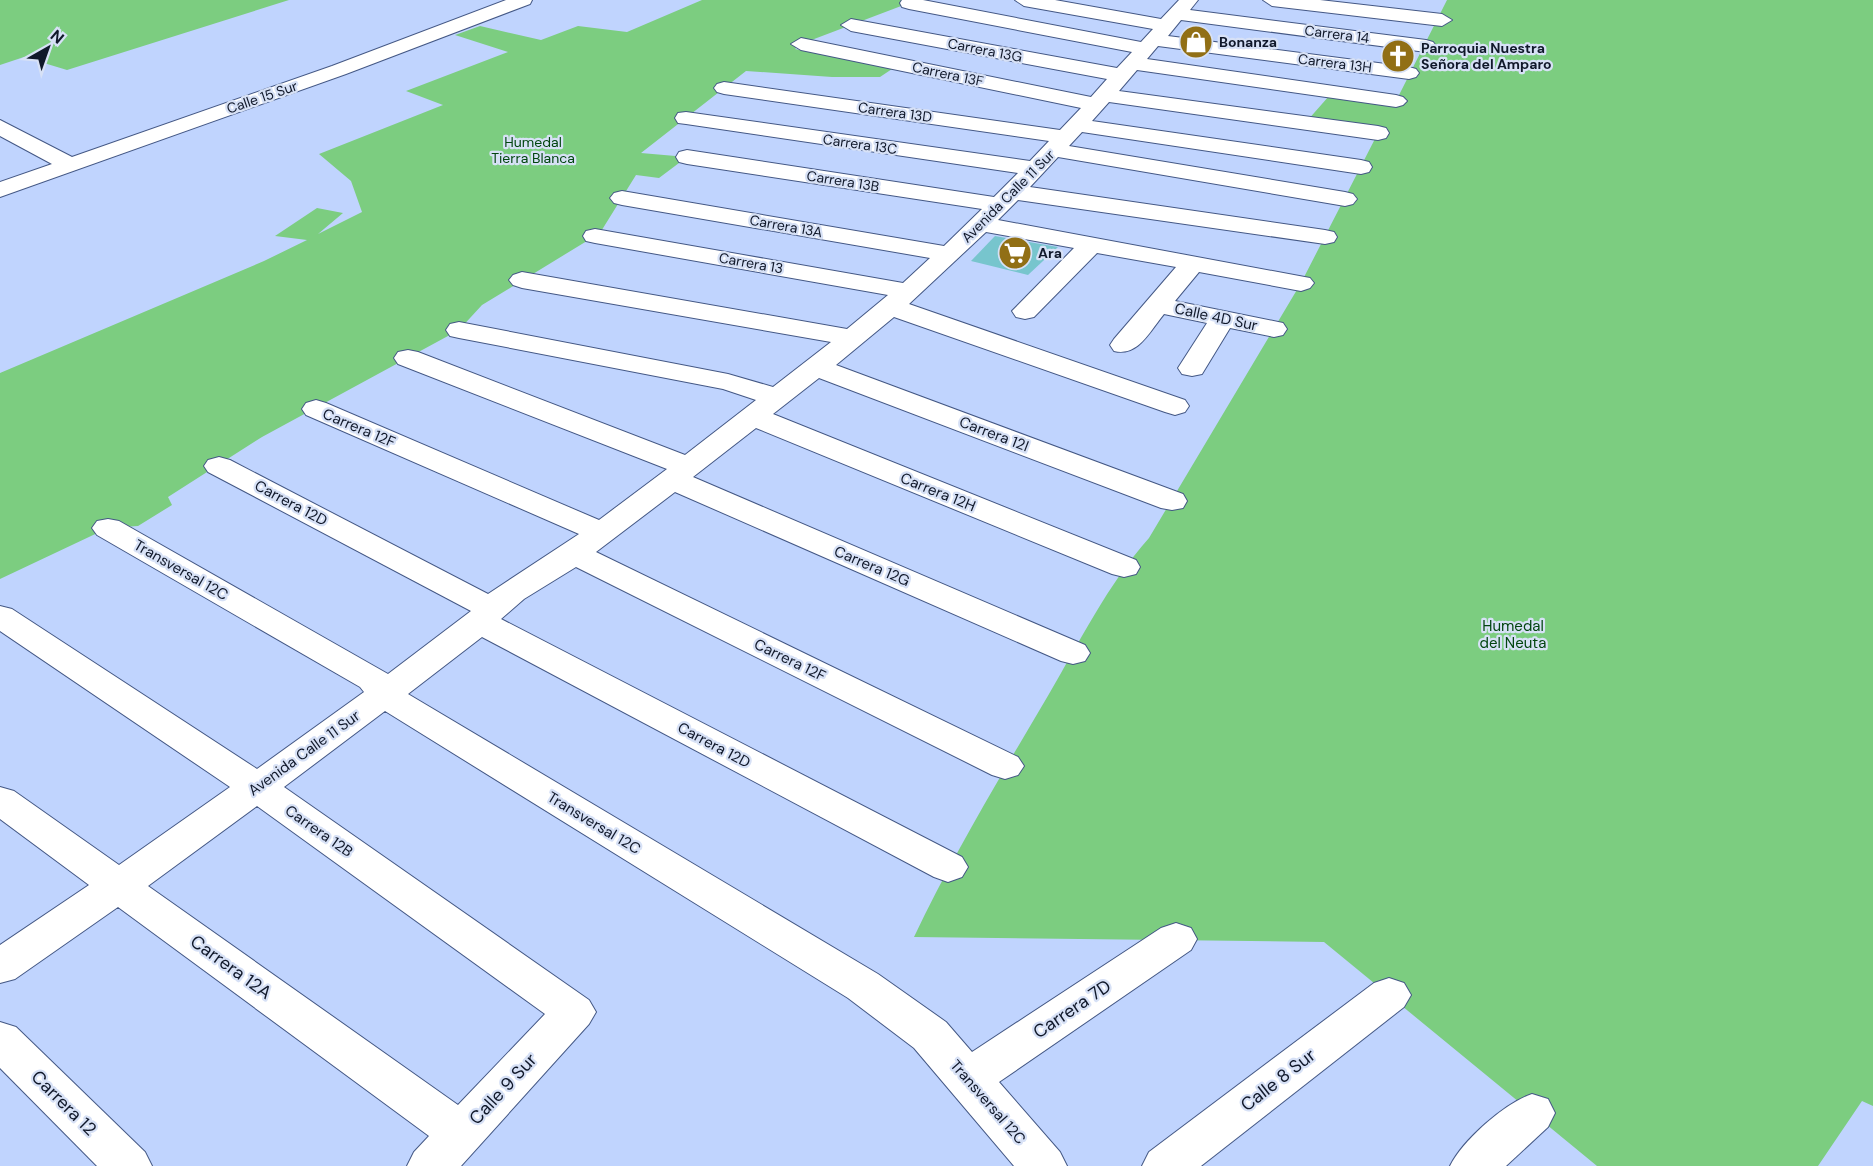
<svg xmlns="http://www.w3.org/2000/svg" width="1873" height="1166" viewBox="0 0 1873 1166" font-family="'DM Sans',sans-serif">
  <rect width="100%" height="100%" fill="#c0d4fe"/>
  <g fill="#7ccd80">
    <polygon points="0,0 289,0 67,70 24,57 0,65"/>
    <polygon points="702,0 917,0 801,44 795,49 892,69 880,77 832,77 746,71 641,153 687,157 659,178 636,175 600,233 482,305 459,330 262,437 168,497 172,505 138,526 108,528 0,579 0,373 264,261 307,240 275,236 317,208 343,213 318,234 362,212 351,181 319,154 443,105 406,91 508,52 455,35 480,26 541,40 578,26 627,32"/>
    <path d="M1447 0H1873V1106L1862 1101 1818 1166H1597L1324 942 914 937C954 853 1002 774 1049 694 1080 641 1108 584 1149 538L1301 283 1378 133 1307 121 1329 96 1396 101Z"/>
  </g>
  <polygon fill="#77c5cd" points="995,236 1058,247 1028,275 971,261"/>
  <g fill="none" stroke-linecap="round" stroke-linejoin="round">
    <defs>
      <g id="minor">
        <polygon points="506,0 532,0 530,4 346,74 0,197 0,182 52,164 0,136 0,120 72,157 332,66"/>
        <path d="M902 0H923L1141 42 1153 29 1024 6 1015 0H1055L1161 19 1179 0H1198L1190 10 1426 40 1433 42 1436 46 1433 50 1426 52 1181 20 1168 36 1409 67 1416 69 1419 73 1416 77 1409 79 1158 46 1147 59 1396 95 1403 97 1407 101 1403 105 1396 107 1137 70 1119 91 1378 126 1386 128 1389 133 1386 138 1378 140 1109 102 1092 121 1361 160 1369 162 1372 167 1369 172 1361 174 1082 132 1069 146 1345 192 1353 194 1357 199 1353 204 1345 206 1058 157 1030 187 1325 230 1334 232 1337 237 1334 242 1325 244 1018 200 998 220 1310 278 1314 283 1310 288 1301 291 1199 272 1175 301 1283 323 1287 329 1283 335 1274 337 1230 328 1202 374 1192 376 1182 374 1178 368 1207 323 1164 314C1150 331 1138 357 1114 351L1110 345 1114 339 1176 267 1097 253 1034 317 1025 319 1016 317 1012 311 1074 248 986 232 909 304 1185 400 1189 406 1185 412 1175 415 1165 412 894 317 836 365 1183 494 1187 501 1183 508 1172 510 1161 508 819 378 773 414 1136 560 1140 567 1136 574 1124 577 1112 574 756 428 693 477 1085 645 1090 653 1085 661 1073 664 1061 661 675 492 596 552 1018 757 1024 766 1018 775 1005 779 992 775 576 567 524 599 501 619 962 857 968 867 962 877 948 882 934 877 482 637 408 694 878 974 946 1022 972 1052 1161 928 1176 923 1191 928 1197 939 1191 950 999 1082 1060 1152 1067 1166H1014L914 1048 848 998 385 711 284 787 589 1000 596 1012 589 1024 461 1166H407L414 1152 429 1136 118 907 15 979 0 983V945L89 885 0 819V787L14 791 119 865 230 787 0 631V606L12 609 257 769 364 692 360 687 97 535 92 528 97 521 108 519 119 521 388 674 471 611 208 472 204 466 208 460 219 457 230 460 488 594 579 534 306 415 302 409 306 403 316 400 326 403 599 520 667 469 398 364 394 358 398 352 408 350 418 352 685 455 756 400 723 389 459 338 450 336 446 330 450 324 459 322 728 374 773 387 831 342 522 288 513 285 509 280 513 275 522 272 847 329 888 295 595 243 586 241 583 236 586 231 595 229 903 283 930 258 622 205 614 203 610 198 614 193 622 191 944 246 982 209 687 164 679 162 676 157 679 152 687 150 994 197 1018 173 686 124 678 123 675 118 678 113 686 112 1030 161 1049 141 724 94 717 92 714 88 717 84 724 82 1060 130 1081 108 801 50 791 44 801 38 1091 97 1107 79 851 31 841 25 851 19 1117 68 1132 52 909 9 902 7 900 3ZM257 806 545 1014 458 1105 148 886Z"/>
        <polygon points="1263,0 1320,0 1442,14 1452,20 1442,26 1272,6"/>
        <polygon points="1389,978 1404,983 1411,995 1404,1007 1201,1166 1142,1166 1149,1152 1374,983"/>
        <polygon points="0,1022 16,1027 145,1152 152,1166 97,1166 0,1068"/>
        <path d="M1532 1094 1548 1099 1555 1113 1548 1127 1506 1166H1450C1463 1140 1505 1103 1532 1094Z"/>
      </g>
    </defs>
    <use href="#minor" stroke="#445885" stroke-width="2"/>
    <use href="#minor" fill="#fff" fill-rule="evenodd"/>
  </g>
  <defs>
    <symbol id="shop-disc" viewBox="-11 -11 22 22"><circle r="9.5" fill="#916f15" stroke="#d7e1f6"/><path d="M-5-2.5h2.3a2.7 3.5 0 0 1 5.4 0H5L5.5 6h-11ZM-1.5-2.5h3a1.5 2.3 0 0 0-3 0Z" fill="#fff"/></symbol>
    <symbol id="church-disc" viewBox="-11 -11 22 22"><circle r="9.5" fill="#916f15" stroke="#d7e1f6"/><path d="M-1.2-6h2.4v3.5h3.3v2.4h-3.3V6h-2.4V-.1h-3.3v-2.4h3.3Z" fill="#fff"/></symbol>
    <symbol id="supermarket-disc" viewBox="-11 -11 22 22"><circle r="9.5" fill="#916f15" stroke="#d7e1f6"/><path d="M-6-5.5h2.5l.6 2H6L4.5 2H-2.5L-4.4-4H-6ZM-1.5 3.2a1.3 1.3 0 1 0 .1 0ZM3 3.2a1.3 1.3 0 1 0 .1 0Z" fill="#fff"/></symbol>
  </defs>
  <g fill-rule="evenodd">
    <use href="#shop-disc" x="1177" y="23" width="38" height="38"/>
    <use href="#church-disc" x="1379" y="37" width="38" height="38"/>
    <use href="#supermarket-disc" x="996" y="234" width="38" height="38"/>
  </g>
  <g text-anchor="middle" stroke-width="4.5" stroke-linejoin="round" paint-order="stroke">
    <g font-size="14" fill="#10182a" stroke="#d7e1f6">
      <text transform="translate(1337 34) rotate(7)" y="5">Carrera 14</text>
      <text transform="translate(985 50) rotate(11)" y="5">Carrera 13G</text>
      <text transform="translate(1335 63) rotate(7)" y="5">Carrera 13H</text>
      <text transform="translate(948 74) rotate(12)" y="5">Carrera 13F</text>
      <text transform="translate(262 97) rotate(-19)" y="5">Calle 15 Sur</text>
      <text transform="translate(895 112) rotate(8)" y="5">Carrera 13D</text>
      <text transform="translate(860 144) rotate(8)" y="5">Carrera 13C</text>
      <text transform="translate(843 181) rotate(9)" y="5">Carrera 13B</text>
      <text transform="translate(1008 196) rotate(-45)" y="5">Avenida Calle 11 Sur</text>
      <text transform="translate(786 226) rotate(10)" y="5">Carrera 13A</text>
      <text transform="translate(751 263) rotate(10)" y="5">Carrera 13</text>
    </g>
    <g font-size="14" font-weight="bold" fill="#10182a" stroke="#d7e1f6" text-anchor="start">
      <text x="1219" y="47">Bonanza</text>
      <text x="1421" y="53">Parroquia Nuestra<tspan x="1421" dy="16">Señora del Amparo</tspan></text>
      <text x="1038" y="258">Ara</text>
    </g>
    <g font-size="14" fill="#02450f" stroke="#d7e1f6">
      <text x="533" y="147">Humedal<tspan x="533" dy="16">Tierra Blanca</tspan></text>
    </g>
    <g font-size="15" fill="#10182a" stroke="#d7e1f6">
      <text transform="translate(1216 317) rotate(12)" y="5">Calle 4D Sur</text>
      <text transform="translate(359 428) rotate(23)" y="5">Carrera 12F</text>
      <text transform="translate(994 434) rotate(21)" y="5">Carrera 12I</text>
      <text transform="translate(938 492) rotate(22)" y="5">Carrera 12H</text>
      <text transform="translate(291 503) rotate(28)" y="5">Carrera 12D</text>
      <text transform="translate(872 566) rotate(23)" y="5">Carrera 12G</text>
      <text transform="translate(181 570) rotate(30)" y="5">Transversal 12C</text>
      <text transform="translate(790 660) rotate(26)" y="5">Carrera 12F</text>
      <text transform="translate(714 745) rotate(28)" y="5">Carrera 12D</text>
      <text transform="translate(304 753) rotate(-36)" y="5">Avenida Calle 11 Sur</text>
      <text transform="translate(594 823) rotate(31)" y="5">Transversal 12C</text>
      <text transform="translate(319 831) rotate(35)" y="5">Carrera 12B</text>
      <text transform="translate(988 1102) rotate(49)" y="5">Transversal 12C</text>
    </g>
    <g font-size="15" fill="#02450f" stroke="#d7e1f6">
      <text x="1513" y="631">Humedal<tspan x="1513" dy="17">del Neuta</tspan></text>
    </g>
    <g font-size="18" fill="#10182a" stroke="#d7e1f6">
      <text transform="translate(231 967) rotate(36)" y="6">Carrera 12A</text>
      <text transform="translate(1072 1009) rotate(-34)" y="6">Carrera 7D</text>
      <text transform="translate(1278 1080) rotate(-38)" y="6">Calle 8 Sur</text>
      <text transform="translate(503 1089) rotate(-47)" y="6">Calle 9 Sur</text>
      <text transform="translate(64 1103) rotate(45)" y="6">Carrera 12</text>
    </g>
  </g>
  <g transform="translate(48 48) rotate(40)" stroke="#d7e1f6" stroke-width="4.5" paint-order="stroke">
  <path d="M0-4.5L10 22L0 15L-10 22Z" fill="#10182a"/>
  <text y="-9" font-size="16" font-weight="bold" text-anchor="middle" fill="#10182a">N</text>
  </g>
</svg>
